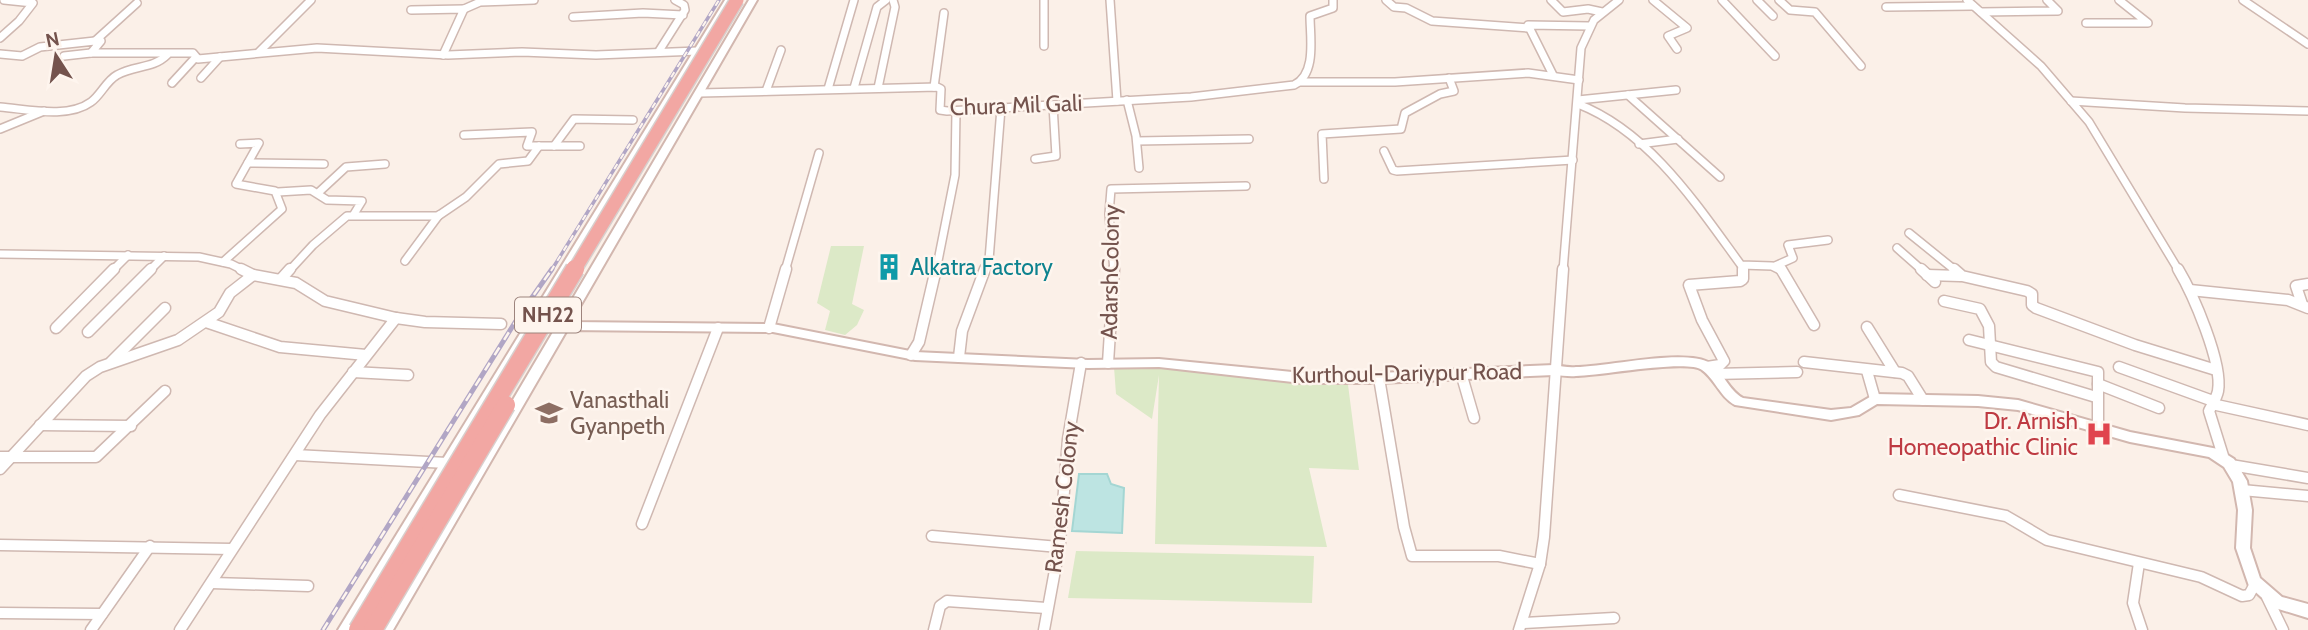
<svg xmlns="http://www.w3.org/2000/svg" width="2308" height="630" viewBox="0 0 2308 630" font-family="Cabin,sans-serif">
  <rect width="100%" height="100%" fill="#fbf0e8"/>
  <g fill="#dce9c7">
    <polygon points="831,246 864,246 852,304 864,310 857,325 845,335 825,330 830,311 817,303"/>
    <polygon points="1114,367 1160,367 1347,377 1359,470 1309,468 1327,547 1155,544 1159,375 1152,419 1116,394"/>
    <polygon points="1076,551 1314,556 1312,603 1068,598"/>
  </g>
  <polygon fill="#bde4e2" stroke="#a4d6d3" stroke-width="2" points="1079,474 1107,474 1111,484 1124,488 1122,533 1072,531"/>
  <g fill="none" stroke-linecap="round" stroke-linejoin="round">
    <defs>
      <g id="street-far1">
        <polyline points="1044,0 1044,46"/>
        <polyline points="1110,0 1117,101"/>
        <polyline points="1386,0 1394,7 1406,8 1432,21 1528,28"/>
        <polyline points="1551,0 1563,12 1588,9 1602,12"/>
        <polyline points="1653,0 1687,28 1668,36 1677,49"/>
        <polyline points="1722,0 1775,56"/>
        <polyline points="1757,0 1773,16"/>
        <polyline points="1779,0 1790,10 1815,12 1861,66"/>
        <polyline points="1967,0 2041,66 2089,122 2179,271"/>
        <polyline points="2243,0 2308,44"/>
        <polyline points="1886,7 1973,6"/>
        <polyline points="464,9 480,2 534,0"/>
        <polyline points="411,10 464,9 443,55"/>
        <polyline points="1981,12 2058,11 2047,0"/>
        <polyline points="573,17 643,13 683,15"/>
        <polyline points="2086,23 2148,23 2119,0"/>
        <polyline points="0,38 19,21 33,3 4,0"/>
        <polyline points="95,41 137,3"/>
        <polyline points="659,51 685,10 684,5 675,0"/>
        <polyline points="259,52 311,0"/>
        <polyline points="0,54 22,56 40,47 95,41 101,41 91,53 193,53 198,59 317,48 448,55 522,52 596,55 698,51"/>
        <polyline points="64,56 91,53"/>
        <polyline points="1553,75 1528,25 1589,26"/>
        <polyline points="201,78 220,57"/>
        <polyline points="1300,82 1395,82 1528,73 1579,80"/>
        <polyline points="172,83 195,58"/>
        <polyline points="934,87 944,13"/>
        <polyline points="854,88 877,7 886,0"/>
        <polyline points="878,88 895,7 893,0"/>
        <polyline points="828,89 854,0"/>
        <polyline points="766,91 781,50"/>
        <path d="M700 93 937 87 941 89 940 110 947 111 1191 97 1294 85C1317 74 1310 37 1310 16L1333 8V0"/>
        <polyline points="1628,95 1720,177"/>
        <polyline points="1127,100 1136,136 1139,168"/>
        <polyline points="1578,100 1676,90"/>
        <polyline points="2071,101 2185,108 2308,111"/>
        <path d="M1578 104C1650 132 1697 205 1741 265L1772 266 1782 271"/>
        <path d="M0 107C27 109 68 119 91 102 101 95 106 81 117 75 134 65 153 69 167 55"/>
        <polyline points="0,129 44,111"/>
        <polyline points="464,135 532,132 527,146 580,146"/>
        <polyline points="1137,141 1249,139"/>
        <polyline points="1639,144 1678,139"/>
        <polyline points="554,146 574,119 633,120"/>
        <polyline points="1384,151 1393,170 1397,171 1573,160"/>
        <polyline points="1035,159 1056,156 1053,105"/>
        <polyline points="248,163 324,164"/>
        <polyline points="1324,179 1322,134 1401,129 1405,113 1440,94 1454,91 1449,78"/>
        <polyline points="278,192 311,190 327,200 362,201 354,214"/>
        <polyline points="318,193 346,167 385,164"/>
        <polyline points="1909,233 1956,271"/>
        <polyline points="1897,248 1923,271"/>
        <polyline points="0,254 199,257 231,264 245,271"/>
        <polyline points="405,261 439,215"/>
        <polyline points="223,262 282,209 275,191 236,184 259,143 240,144"/>
        <polyline points="1775,266 1793,258 1788,245 1828,240"/>
        <polyline points="1743,267 1743,271"/>
        <polyline points="112,271 128,255"/>
        <polyline points="149,271 164,256"/>
        <polyline points="289,271 313,245 347,216 438,216 466,197 499,164 528,161 539,146"/>
        <polyline points="785,271 819,153"/>
        <polyline points="936,271 955,175 956,111"/>
        <polyline points="985,271 989,260 1001,108"/>
        <polyline points="1114,271 1109,214 1111,189 1246,186"/>
        <polyline points="1563,271 1581,48 1594,20 1619,0"/>
      </g>
      <g id="street">
        <polyline points="241,269 253,275 296,283 325,301 396,318 425,322 501,324"/>
        <polyline points="1781,269 1814,325"/>
        <polyline points="1921,269 1935,282"/>
        <polyline points="1954,269 1962,276 2027,291 2032,294 2032,305 2036,308 2135,345 2216,370"/>
        <path d="M2178 269C2193 294 2223 363 2218 391 2217 397 2212 405 2209 411L2224 459"/>
        <polyline points="1927,275 1960,276"/>
        <polyline points="281,279 290,269"/>
        <polyline points="2190,290 2288,300 2308,308"/>
        <polyline points="1944,301 1980,309 1989,326 1991,362 1996,367 2096,397"/>
        <polyline points="2302,304 2296,286 2308,284"/>
        <polyline points="206,322 280,347 366,355"/>
        <polyline points="1867,327 1895,372"/>
        <polyline points="56,328 114,269"/>
        <polyline points="769,328 786,269"/>
        <polyline points="88,332 151,269"/>
        <polyline points="1969,340 2098,372 2098,428"/>
        <polyline points="911,355 919,342 936,269"/>
        <polyline points="959,357 962,331 985,269"/>
        <polyline points="111,362 165,308"/>
        <polyline points="1804,362 1902,373 1908,376 1923,400"/>
        <polyline points="1108,363 1114,269"/>
        <polyline points="1707,367 1720,365 1724,361 1702,320 1689,285 1740,281 1743,279 1743,269"/>
        <polyline points="2119,367 2213,401"/>
        <polyline points="1867,371 1875,399"/>
        <polyline points="353,372 408,375"/>
        <polyline points="1461,373 1474,418"/>
        <polyline points="1714,374 1797,372"/>
        <polyline points="1379,378 1404,527 1412,556 1499,556 1540,564"/>
        <polyline points="2098,384 2159,408"/>
        <polyline points="2212,404 2308,425"/>
        <polyline points="40,425 131,426"/>
        <polyline points="295,455 447,463"/>
        <polyline points="0,457 96,457 165,391"/>
        <polyline points="2231,465 2308,478"/>
        <polyline points="0,469 86,376 100,367 178,340 219,312 230,293 253,275"/>
        <polyline points="2242,490 2308,496"/>
        <polyline points="1899,495 2006,516 2047,540 2201,577 2242,596 2249,595 2255,584"/>
        <polyline points="642,524 718,328"/>
        <polyline points="932,536 1059,547"/>
        <polyline points="0,545 232,549"/>
        <polyline points="2139,563 2133,603 2142,630"/>
        <polyline points="212,583 308,586"/>
        <polyline points="2267,597 2283,630"/>
        <polyline points="0,613 102,614"/>
        <polyline points="1522,623 1614,618"/>
        <polyline points="91,630 150,546"/>
        <polyline points="180,630 320,415 396,318"/>
        <polyline points="934,630 940,606 947,601 1046,608"/>
        <polyline points="1044,630 1060,543 1068,439 1081,363"/>
        <polyline points="1519,630 1540,564 1544,537 1563,269"/>
      </g>
      <g id="secondary">
        <polygon points="725,0 733,0 354,630 338,630"/>
        <path d="M749 0H757L571 322 773 324 915 352 1088 360 1159 359 1302 373H1379L1554 365C1561 366 1569 368 1576 367 1606 367 1685 348 1710 363 1723 371 1728 390 1743 398L1831 410 1851 408 1875 394 1978 396 2018 400 2130 432 2218 449 2234 459 2247 481 2252 510 2250 548 2260 578 2282 597 2308 604V618L2272 607 2249 586 2236 548 2238 510 2233 482 2224 467 2209 457 2130 442 2018 410 1978 406 1877 404 1859 415 1831 420 1735 405C1720 397 1715 379 1702 370 1687 359 1599 376 1576 376 1569 377 1561 375 1554 375L1379 383H1302L1159 367 1088 368 915 360 773 332 567 330 393 630H377Z"/>
      </g>
    </defs>
    <use href="#street-far1" stroke="#cfb8b1" stroke-width="10"/>
    <use href="#street" stroke="#cfb8b1" stroke-width="13"/>
    <use href="#secondary" stroke="#d2b7af" stroke-width="4"/>
    <use href="#street-far1" stroke="#fff" stroke-width="7"/>
    <use href="#street" stroke="#fff" stroke-width="10"/>
    <use href="#secondary" fill="#fff" fill-rule="evenodd"/>
    <defs>
      <polyline id="rail-far1" points="551,271 719,0"/>
      <polyline id="rail" points="323,630 519,316 552,269"/>
    </defs>
    <use href="#rail-far1" stroke="#b1a6c5" stroke-width="3.5"/>
    <use href="#rail" stroke="#b1a6c5" stroke-width="5"/>
    <use href="#rail-far1" stroke="#fef5ee" stroke-width="2" stroke-dasharray="6" stroke-linecap="butt"/>
    <use href="#rail" stroke="#fef5ee" stroke-width="2.5" stroke-dasharray="9" stroke-linecap="butt"/>
    <defs>
      <polyline id="highway-bridge-far1" points="574,271 737,0"/>
      <g id="highway-bridge">
        <polyline points="358,630 575,269"/>
        <polyline points="373,630 506,405"/>
      </g>
    </defs>
    <use href="#highway-bridge-far1" stroke="#d8cfcd" stroke-width="16" stroke-linecap="butt"/>
    <use href="#highway-bridge" stroke="#d8cfcd" stroke-width="21" stroke-linecap="butt"/>
    <use href="#highway-bridge-far1" stroke="#f2a7a3" stroke-width="13"/>
    <use href="#highway-bridge" stroke="#f2a7a3" stroke-width="18"/>
  </g>
  <defs>
    <symbol id="building-bare" viewBox="-9 -9 18 18"><path d="M-4-6H4V6H1V3H-1V6H-4ZM-2.5-4.3h1.7v1.8h-1.7ZM.8-4.3h1.7v1.8H.8ZM-2.5-1h1.7V.8h-1.7ZM.8-1h1.7V.8H.8Z" fill="#0f9aa8" stroke="#fef5ee" stroke-width="2.5" paint-order="stroke"/></symbol>
    <symbol id="school-bare" viewBox="-9 -9 18 18"><path d="M0-5L7-2L0 1L-7-2ZM-4 1L0 2.5L4 1V4Q0 6-4 4Z" fill="#8d6e63" stroke="#fef5ee" stroke-width="2.5" paint-order="stroke"/></symbol>
    <symbol id="hospital-bare" viewBox="-9 -9 18 18"><path d="M-5-5h3v3.5h4V-5h3V5h-3V1.5h-4V5h-3Z" fill="#e0444e" stroke="#fef5ee" stroke-width="2.5" paint-order="stroke"/></symbol>
  </defs>
  <g fill-rule="evenodd">
    <use href="#building-bare" x="870" y="248" width="38" height="38"/>
    <use href="#school-bare" x="530" y="394" width="38" height="38"/>
    <use href="#hospital-bare" x="2080" y="415" width="38" height="38"/>
  </g>
  <g text-anchor="middle" stroke-width="5" stroke-linejoin="round" paint-order="stroke">
    <rect fill="#fef5ee" stroke="#9d847d" stroke-width="2" x="515" y="297.5" width="66" height="35" rx="5"/>
    <g font-size="21" font-weight="bold" fill="#74534d">
      <text x="548" y="322">NH22</text>
    </g>
    <g font-size="23" fill="#74534d" stroke="#fef5ee">
      <text transform="translate(1016 105) rotate(-2)" y="8">Chura Mil Gali</text>
      <text transform="translate(1110 272) rotate(-89)" y="8">AdarshColony</text>
      <text transform="translate(1407 373) rotate(-1)" y="8">Kurthoul-Dariypur Road</text>
      <text transform="translate(1062 497) rotate(-83)" y="8">Ramesh Colony</text>
    </g>
    <g font-size="23" fill="#0d838f" stroke="#fef5ee" text-anchor="start">
      <text x="910" y="275">Alkatra Factory</text>
    </g>
    <g font-size="23" fill="#785e54" stroke="#fef5ee" text-anchor="start">
      <text x="570" y="408">Vanasthali<tspan x="570" dy="26">Gyanpeth</tspan></text>
    </g>
    <g font-size="23" fill="#be3a42" stroke="#fef5ee" text-anchor="end">
      <text x="2078" y="429">Dr. Arnish<tspan x="2078" dy="26">Homeopathic Clinic</tspan></text>
    </g>
  </g>
  <g transform="translate(56 56) rotate(348)" stroke="#fef5ee" stroke-width="5" paint-order="stroke">
  <path d="M0-5L12 26L0 18L-12 26Z" fill="#74534d"/>
  <text y="-10" font-size="19" font-weight="bold" text-anchor="middle" fill="#74534d">N</text>
  </g>
</svg>
